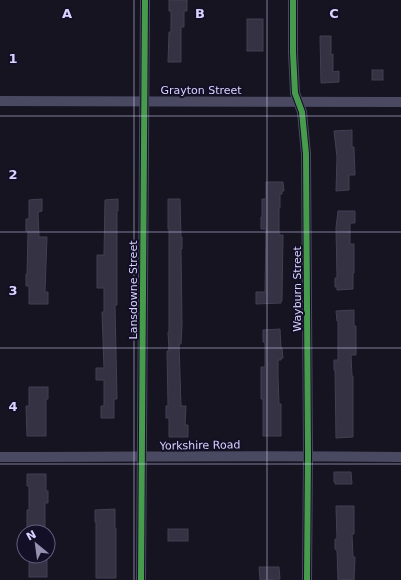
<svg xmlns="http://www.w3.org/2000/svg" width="401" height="580" viewBox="0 0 401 580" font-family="'DejaVu Sans',sans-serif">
  <rect width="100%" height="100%" fill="#161421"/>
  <g fill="#343243" stroke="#433f54">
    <polygon points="169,0 187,0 187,11 184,11 184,27 181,27 181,62 168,62 169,32 171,32 171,11 169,11"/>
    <rect x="247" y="19" width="16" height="32"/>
    <polygon points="320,36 331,36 331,55 333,54 333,72 339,71 339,82 321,83"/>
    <rect x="372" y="70" width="11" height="10"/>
    <polygon points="352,130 352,147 354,147 355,175 349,175 349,190 336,191 337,157 334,131"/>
    <polygon points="266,182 283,182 284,191 282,191 282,194 280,194 280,208 279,208 279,235 283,235 282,301 281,301 281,303 256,304 256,292 265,292 266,229 261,229 261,217 262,217 262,199 266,199"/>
    <polygon points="42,199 42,211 38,212 39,237 47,237 45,292 48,292 48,304 29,304 29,286 26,286 26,274 27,274 28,231 26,231 26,219 29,219 29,200"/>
    <polygon points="118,199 118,211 117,211 117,305 115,305 117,399 114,399 114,418 101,418 101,406 104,406 104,380 96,380 96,368 104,368 102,312 104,312 104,288 97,288 97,255 104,255 105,200"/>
    <polygon points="168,199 180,199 181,237 182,237 182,249 181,249 182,324 181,344 179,344 181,406 186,406 185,425 188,425 188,437 169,437 169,418 166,418 166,406 168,406 167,351 169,351 168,332 169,332 169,229 168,229"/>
    <polygon points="338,211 355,211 355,223 350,223 350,244 354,244 354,273 353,273 353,289 337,290 337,287 335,287 335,278 337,278 336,228"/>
    <polygon points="354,310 354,326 356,326 356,355 351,355 352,376 353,376 353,437 336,438 335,370 334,370 334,360 338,360 338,321 337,321 336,311"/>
    <polygon points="280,329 281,348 282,348 283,358 281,358 281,360 278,360 278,376 279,404 281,404 281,436 263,436 263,399 261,399 261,367 265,367 265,342 263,342 263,330"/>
    <polygon points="29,387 48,387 48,399 46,399 46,436 27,436 26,406 29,406"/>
    <polygon points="334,472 351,472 352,484 335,484 335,482 334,482"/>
    <polygon points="27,474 46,474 46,491 48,491 48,503 45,503 45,532 27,532 27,510 29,510 29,486 27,486"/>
    <polygon points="336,506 354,506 354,534 352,534 353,557 355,557 354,580 338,580 337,551 335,549 335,539 337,539"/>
    <polygon points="115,509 115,528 116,528 116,578 96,578 96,522 95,522 95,510"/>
    <rect x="168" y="529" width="20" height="12"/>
    <rect x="29" y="556" width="18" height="21"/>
    <polygon points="259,567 279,567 280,579 260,580"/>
  </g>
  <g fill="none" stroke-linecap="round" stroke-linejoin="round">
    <g stroke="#4a4962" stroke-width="10">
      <polyline points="293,0 293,52 295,93 302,112 306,154 308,455 307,580"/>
      <polyline points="0,101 401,102"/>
      <path d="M0 457C134 457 267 455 401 457"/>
      <polyline points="141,580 145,0"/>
    </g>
    <defs>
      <g id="cycleway">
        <polyline points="293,0 293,52 295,93 302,112 306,154 308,455 307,580"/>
        <polyline points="141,580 145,0"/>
      </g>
    </defs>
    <use href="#cycleway" stroke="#130f26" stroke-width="8"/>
    <use href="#cycleway" stroke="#469c4c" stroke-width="6"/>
  </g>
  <path fill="none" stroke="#d9d4ff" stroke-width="1" stroke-opacity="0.55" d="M134 0V580M267 0V580M0 116H401M0 232H401M0 348H401M0 464H401"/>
  <g text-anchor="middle" stroke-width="4" stroke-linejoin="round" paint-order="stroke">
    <g font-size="11" fill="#d9d4ff" stroke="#130f26">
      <text x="201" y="94">Grayton Street</text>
      <text transform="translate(297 289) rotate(-90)" y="4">Wayburn Street</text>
      <text transform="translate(133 290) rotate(-90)" y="4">Lansdowne Street</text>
      <text transform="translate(200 445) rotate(-1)" y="4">Yorkshire Road</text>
    </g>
  </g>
  <g font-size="13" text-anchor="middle" font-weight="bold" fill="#d9d4ff" stroke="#130f26" stroke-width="4" stroke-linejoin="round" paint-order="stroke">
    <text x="67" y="18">A</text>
    <text x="200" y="18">B</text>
    <text x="334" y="18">C</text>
    <text x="13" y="63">1</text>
    <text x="13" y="179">2</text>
    <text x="13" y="295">3</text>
    <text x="13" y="411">4</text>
  </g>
  <g transform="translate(36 544) rotate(331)"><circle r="19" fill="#130f26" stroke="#625e7d"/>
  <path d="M0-3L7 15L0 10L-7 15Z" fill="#9591b1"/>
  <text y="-6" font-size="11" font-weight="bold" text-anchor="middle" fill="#d9d4ff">N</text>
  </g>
</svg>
